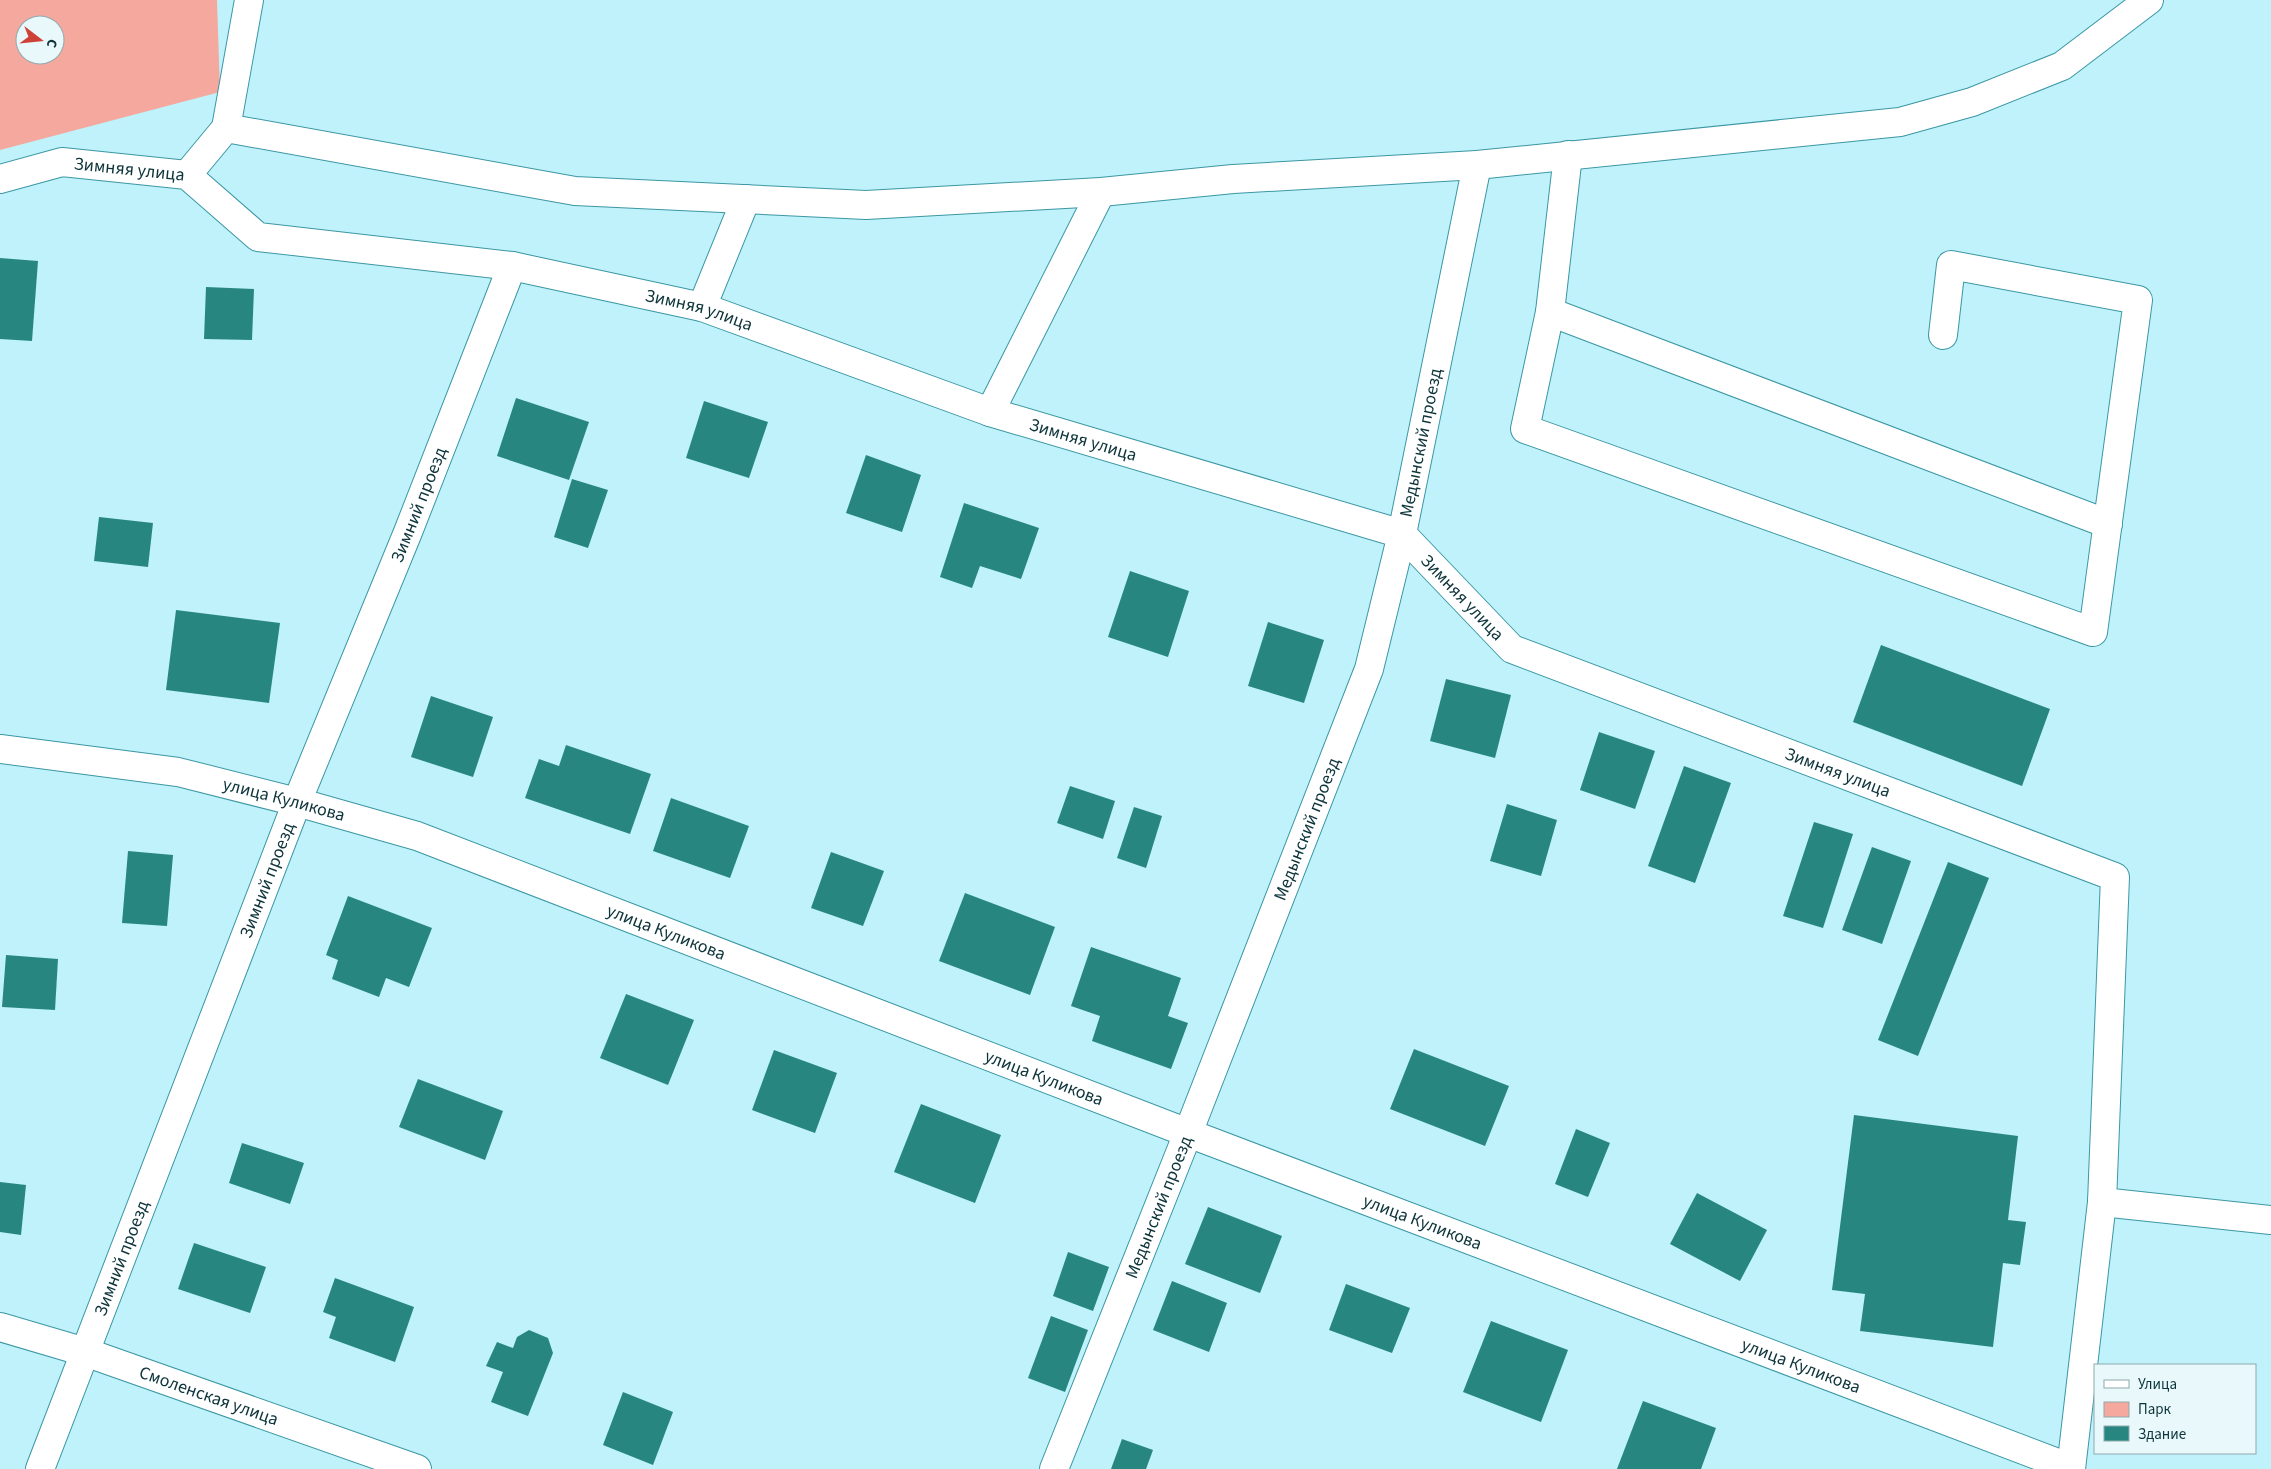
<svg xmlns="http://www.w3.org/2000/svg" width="2271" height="1469" viewBox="0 0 2271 1469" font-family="'Source Sans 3',sans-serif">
  <rect width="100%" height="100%" fill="#bff2fa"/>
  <path fill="#f5a89e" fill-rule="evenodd" d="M0 0H217L220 92 0 150ZM25 25H55V55H25Z"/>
  <g fill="#278780">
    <polygon points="0,258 38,261 32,341 0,339"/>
    <polygon points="206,287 254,289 252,340 204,339"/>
    <polygon points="516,398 589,422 569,480 497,456"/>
    <polygon points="704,401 768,422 749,478 686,458"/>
    <polygon points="866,455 921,475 902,532 846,513"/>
    <polygon points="572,479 608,490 588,548 554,537"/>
    <polygon points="964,503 1039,528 1021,579 980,566 972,588 940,577"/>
    <polygon points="99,517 153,523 148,567 94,561"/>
    <polygon points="1130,571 1189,591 1168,657 1108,637"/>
    <polygon points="176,610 280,623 269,703 166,690"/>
    <polygon points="1268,622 1324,640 1304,703 1248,686"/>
    <polygon points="1881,645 2050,709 2022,786 1853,722"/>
    <polygon points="1446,679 1511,695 1495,758 1430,741"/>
    <polygon points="431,696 493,717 473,777 411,757"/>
    <polygon points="1599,732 1655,751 1635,809 1580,790"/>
    <polygon points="566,745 651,774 630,834 525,798 539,759 559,766"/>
    <polygon points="1684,766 1731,783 1695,883 1648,866"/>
    <polygon points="1070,786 1115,801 1103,839 1057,823"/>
    <polygon points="671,798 749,826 730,878 653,851"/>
    <polygon points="1507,804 1557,820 1541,876 1490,861"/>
    <polygon points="1134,807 1162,816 1146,868 1117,858"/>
    <polygon points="1814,822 1853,834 1823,928 1783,916"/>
    <polygon points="1872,847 1911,861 1882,944 1842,930"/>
    <polygon points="128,851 173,855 167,926 122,923"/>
    <polygon points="831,852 884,871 863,926 811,908"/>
    <polygon points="1948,862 1989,878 1918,1056 1878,1040"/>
    <polygon points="965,893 1055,927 1030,995 939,961"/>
    <polygon points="348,896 432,928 409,987 386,978 379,997 332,979 338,960 326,955"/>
    <polygon points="1091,947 1181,978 1168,1016 1188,1023 1171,1069 1092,1041 1100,1016 1071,1006"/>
    <polygon points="6,955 58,959 55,1010 2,1007"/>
    <polygon points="626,994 694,1020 668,1085 600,1058"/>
    <polygon points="1414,1049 1509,1086 1485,1146 1390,1109"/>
    <polygon points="774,1050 837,1073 815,1133 752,1110"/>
    <polygon points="418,1079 503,1111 485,1160 399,1127"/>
    <polygon points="921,1104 1001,1135 975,1203 894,1172"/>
    <polygon points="1854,1115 2018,1136 2008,1220 2026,1222 2020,1265 2003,1263 1993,1347 1860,1331 1865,1294 1832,1290"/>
    <polygon points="1576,1129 1610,1143 1588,1197 1555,1184"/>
    <polygon points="242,1143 304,1163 290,1204 229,1183"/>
    <polygon points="0,1182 26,1185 21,1235 0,1232"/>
    <polygon points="1697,1193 1767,1230 1740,1281 1670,1244"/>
    <polygon points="1208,1207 1282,1236 1260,1293 1185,1264"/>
    <polygon points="194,1243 266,1267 250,1313 178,1289"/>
    <polygon points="1068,1252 1109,1267 1093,1311 1053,1296"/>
    <polygon points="335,1278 414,1307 395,1362 329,1338 336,1317 323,1312"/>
    <polygon points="1172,1281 1227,1303 1209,1352 1153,1330"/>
    <polygon points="1346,1284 1410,1308 1392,1353 1329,1330"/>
    <polygon points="1051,1316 1088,1330 1065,1392 1028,1378"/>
    <polygon points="1491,1321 1568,1350 1541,1422 1463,1392"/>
    <polygon points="529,1330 548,1338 553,1353 528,1416 491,1402 503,1372 486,1366 497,1342 513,1348 517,1337"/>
    <polygon points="623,1392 673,1412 653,1465 603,1445"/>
    <polygon points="1643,1401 1716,1428 1701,1469 1617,1469"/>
    <polygon points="1122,1439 1153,1450 1146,1469 1111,1469"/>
  </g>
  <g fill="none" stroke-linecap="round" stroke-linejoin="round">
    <defs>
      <g id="minor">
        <polyline points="226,128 249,0"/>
        <polyline points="1568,155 1550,312 1525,429 2093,632 2138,300 1951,265 1943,335"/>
        <polyline points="187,175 226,128 575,191 866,205 1101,192 1233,179 1477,165 1900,122 1972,102 2062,66 2149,0"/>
        <path id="s1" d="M0 179 62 162 187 175 258 237 512 266 702 307 990 412 1402 534 1512 649 2115 877 2102 1202 2071 1469"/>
        <polyline points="702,307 746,199"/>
        <polyline points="1550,312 2108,524"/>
        <polyline points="990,412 1101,192"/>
        <path id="s2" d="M0 749 178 772 297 802 417 836 1188 1133 2071 1468"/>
        <polyline points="2102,1202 2271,1220"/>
        <path id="s3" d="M0 1327 85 1352 417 1469"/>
        <path id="s4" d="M40 1469 297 802 408 532 512 266"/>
        <path id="s5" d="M1054 1469 1188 1133 1369 669 1402 534 1477 165"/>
      </g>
    </defs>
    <use href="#minor" stroke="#3b97a4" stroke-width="30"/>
    <use href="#minor" stroke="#fff" stroke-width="28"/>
  </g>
  <g text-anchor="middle" stroke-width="4" stroke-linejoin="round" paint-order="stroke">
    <g font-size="18" fill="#0d343a" stroke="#e8f8fb">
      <text dy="6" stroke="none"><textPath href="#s1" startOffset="132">Зимняя улица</textPath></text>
      <text dy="6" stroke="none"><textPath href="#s1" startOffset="732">Зимняя улица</textPath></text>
      <text dy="6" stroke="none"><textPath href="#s1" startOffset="1138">Зимняя улица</textPath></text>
      <text dy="6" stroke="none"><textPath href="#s5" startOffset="1092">Медынский проезд</textPath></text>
      <text dy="6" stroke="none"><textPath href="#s4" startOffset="1036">Зимний проезд</textPath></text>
      <text dy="6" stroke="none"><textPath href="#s1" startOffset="1558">Зимняя улица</textPath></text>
      <text dy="6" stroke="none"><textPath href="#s1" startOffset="1978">Зимняя улица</textPath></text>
      <text dy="6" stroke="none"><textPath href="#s2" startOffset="289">улица Куликова</textPath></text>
      <text dy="6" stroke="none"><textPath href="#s5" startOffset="688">Медынский проезд</textPath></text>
      <text dy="6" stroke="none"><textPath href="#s4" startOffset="631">Зимний проезд</textPath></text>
      <text dy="6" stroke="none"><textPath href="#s2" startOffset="694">улица Куликова</textPath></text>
      <text dy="6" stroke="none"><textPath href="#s2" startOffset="1099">улица Куликова</textPath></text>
      <text dy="6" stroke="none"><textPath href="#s5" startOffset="282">Медынский проезд</textPath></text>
      <text dy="6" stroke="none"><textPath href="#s2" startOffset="1504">улица Куликова</textPath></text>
      <text dy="6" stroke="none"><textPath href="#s4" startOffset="226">Зимний проезд</textPath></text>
      <text dy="6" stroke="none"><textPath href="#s2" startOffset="1909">улица Куликова</textPath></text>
      <text dy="6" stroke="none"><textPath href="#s3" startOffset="220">Смоленская улица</textPath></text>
    </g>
  </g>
  <rect x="2094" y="1364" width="162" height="90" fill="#e8f8fb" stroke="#90aaae"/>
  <rect x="2104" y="1380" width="25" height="8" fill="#ffffff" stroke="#90aaae"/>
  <text x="2138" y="1389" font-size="15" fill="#0d343a">Улица</text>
  <rect x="2104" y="1402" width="25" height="15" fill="#f5a89e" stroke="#90aaae"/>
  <text x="2138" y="1414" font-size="15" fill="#0d343a">Парк</text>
  <rect x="2104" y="1426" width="25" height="15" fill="#278780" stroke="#90aaae"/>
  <text x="2138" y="1439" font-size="15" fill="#0d343a">Здание</text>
  <g transform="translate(40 40) rotate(106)"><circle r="24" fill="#e8f8fb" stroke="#90aaae"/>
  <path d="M0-4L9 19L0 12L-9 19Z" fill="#ce4137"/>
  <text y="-8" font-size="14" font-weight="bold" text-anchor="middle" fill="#0d343a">С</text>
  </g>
</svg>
